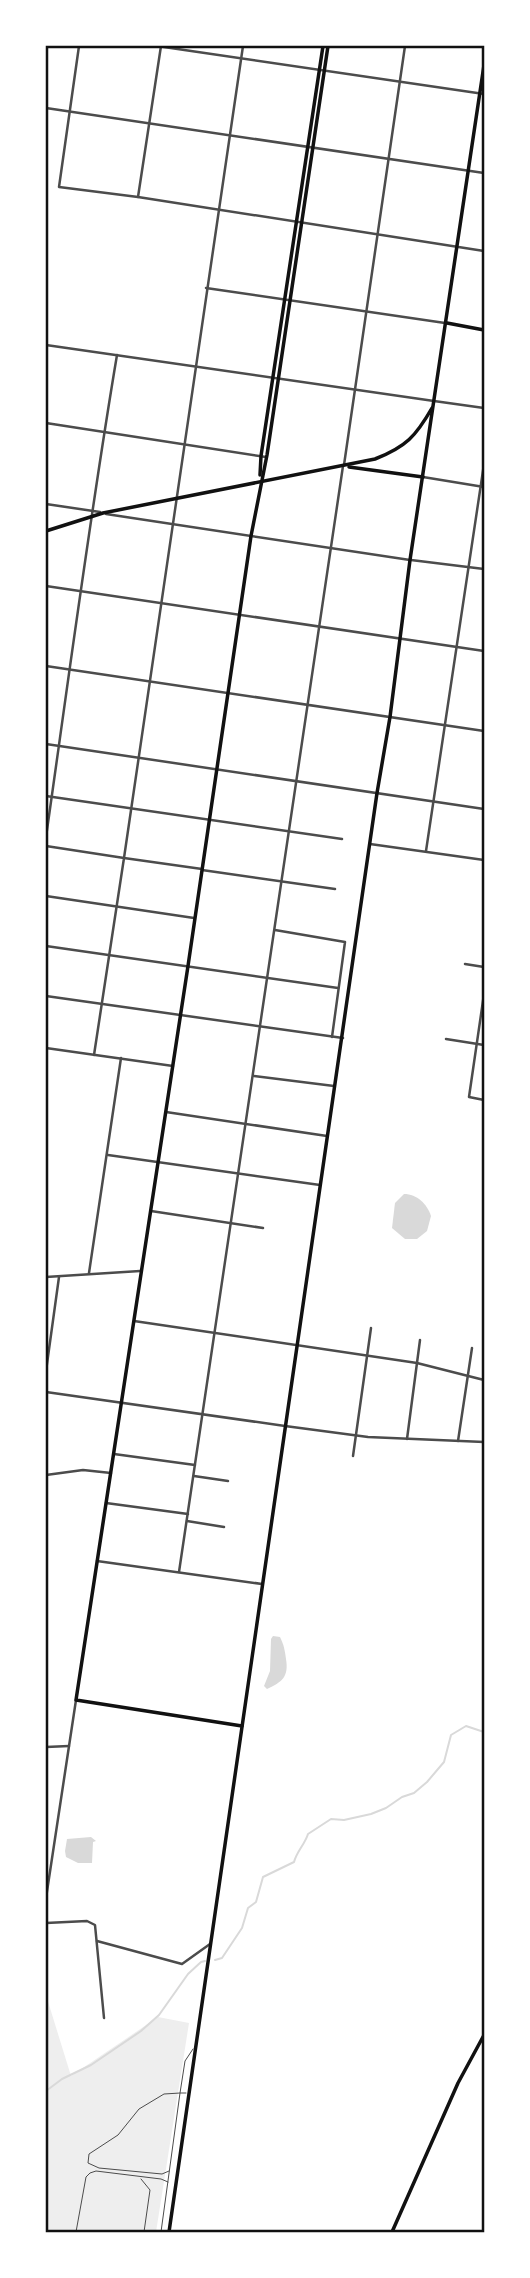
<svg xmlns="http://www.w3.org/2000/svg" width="530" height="2278" viewBox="0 0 530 2278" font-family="'Nunito Sans',sans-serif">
  <rect width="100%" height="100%" fill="#fff"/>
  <polygon fill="#eee" points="46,1995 71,2076 158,2017 189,2023 156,2232 46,2232"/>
  <g fill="#d9d9d9">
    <path d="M404 1194C417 1194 427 1204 431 1216L427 1231 417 1239H405L392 1228 395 1203Z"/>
    <path d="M273 1636 280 1637C284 1645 285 1651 286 1659 289 1677 282 1682 267 1689L264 1686 270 1671 271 1639Z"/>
    <polygon points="91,1837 96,1841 93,1842 92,1863 78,1863 66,1857 65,1851 67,1839"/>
  </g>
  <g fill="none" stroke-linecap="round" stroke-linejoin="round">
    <g stroke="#d9d9d9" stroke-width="2">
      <path d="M215 1960 222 1958 242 1928 248 1908 256 1902 263 1877 294 1862C297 1851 305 1844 308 1834L331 1819 344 1820 371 1814 386 1808 402 1797 414 1793 427 1782 444 1762 451 1735 466 1726 484 1732"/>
      <polyline points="46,2091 62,2079 91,2065 141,2031 159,2015 188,1974 201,1962 205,1961"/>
    </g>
    <g stroke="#4c4c4c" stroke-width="1">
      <polyline points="186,2093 180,2093 185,2061 193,2049"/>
      <polyline points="141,2179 150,2190 144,2232"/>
      <polyline points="76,2232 86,2177 90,2173 96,2171 161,2179 168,2182"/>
      <polyline points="161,2232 180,2093 164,2094 139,2109 118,2135 89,2154 88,2163 99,2168 162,2174 169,2171"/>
    </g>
    <g stroke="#4c4c4c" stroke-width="2.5">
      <polyline points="79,46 59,187 138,197 484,251"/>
      <polyline points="46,108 484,173"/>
      <polyline points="138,197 161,46"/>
      <polyline points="434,401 484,408"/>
      <polyline points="46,423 266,457"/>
      <polyline points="423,477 484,487"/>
      <polyline points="46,504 100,512"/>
      <polyline points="411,560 484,569"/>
      <polyline points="46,586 484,651"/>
      <polyline points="46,666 484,731"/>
      <polyline points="46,744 484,809"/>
      <polyline points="46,796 342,839"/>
      <path d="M46 837C69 676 90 515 117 355"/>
      <polyline points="370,844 484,860"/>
      <polyline points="46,846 124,858 94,1055"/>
      <polyline points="426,851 484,464"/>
      <polyline points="202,870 335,889"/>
      <polyline points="46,896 194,918"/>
      <polyline points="275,930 345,942 332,1037"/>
      <polyline points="46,946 338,988"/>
      <polyline points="465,964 484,967"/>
      <polyline points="484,994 469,1097 484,1100"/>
      <polyline points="46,996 343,1038"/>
      <polyline points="446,1039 484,1045"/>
      <polyline points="46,1048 173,1066"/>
      <polyline points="254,1076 334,1086"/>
      <polyline points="166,1112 327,1136"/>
      <polyline points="108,1155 320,1185"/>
      <polyline points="151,1211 263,1228"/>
      <polyline points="89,1273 121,1058"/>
      <polyline points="134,1321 417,1363 484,1380"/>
      <polyline points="46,1371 59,1277"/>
      <polyline points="46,1392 285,1426"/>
      <polyline points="407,1439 420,1340"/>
      <polyline points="458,1441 472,1348"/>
      <polyline points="114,1454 195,1465"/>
      <polyline points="353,1456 371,1328"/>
      <polyline points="46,1475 83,1470 111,1473"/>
      <polyline points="194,1476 228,1481"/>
      <polyline points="106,1503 188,1514"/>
      <polyline points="187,1521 224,1527"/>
      <polyline points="179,1572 343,466"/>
      <polyline points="46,1747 69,1746"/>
      <polyline points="46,1923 87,1921 95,1925 104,2018"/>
      <polyline points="97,1941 182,1964 210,1944"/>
    </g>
    <g stroke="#4c4c4c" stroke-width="2.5">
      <polyline points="157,46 484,94"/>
      <polyline points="206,288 445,323"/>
      <polyline points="46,345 434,401"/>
      <polyline points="344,465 405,46"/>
      <polyline points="106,514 410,560"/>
      <polyline points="202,869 124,858 243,46"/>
      <polyline points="46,1277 140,1271"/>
      <polyline points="285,1426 368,1437 484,1442"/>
      <polyline points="97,1561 262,1584"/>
      <polyline points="46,1898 76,1700"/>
    </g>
    <g stroke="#111" stroke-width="3.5">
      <polyline points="447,323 484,330"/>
      <polyline points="349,467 423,477"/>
      <polyline points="260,475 261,456 323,46"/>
      <path d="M46 531 103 513 375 459C406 447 416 436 432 408"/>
      <polyline points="242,1726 76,1700 188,966 251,536 267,455 328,46"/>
      <polyline points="169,2232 377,793 390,717 410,560 484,65"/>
    </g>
    <polyline stroke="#111" stroke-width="3.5" points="392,2232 458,2083 484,2035"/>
  </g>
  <rect width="530" height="2278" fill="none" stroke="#ffffff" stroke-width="94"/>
  <rect x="47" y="47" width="436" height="2184" fill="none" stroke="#111" stroke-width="2.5"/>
</svg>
